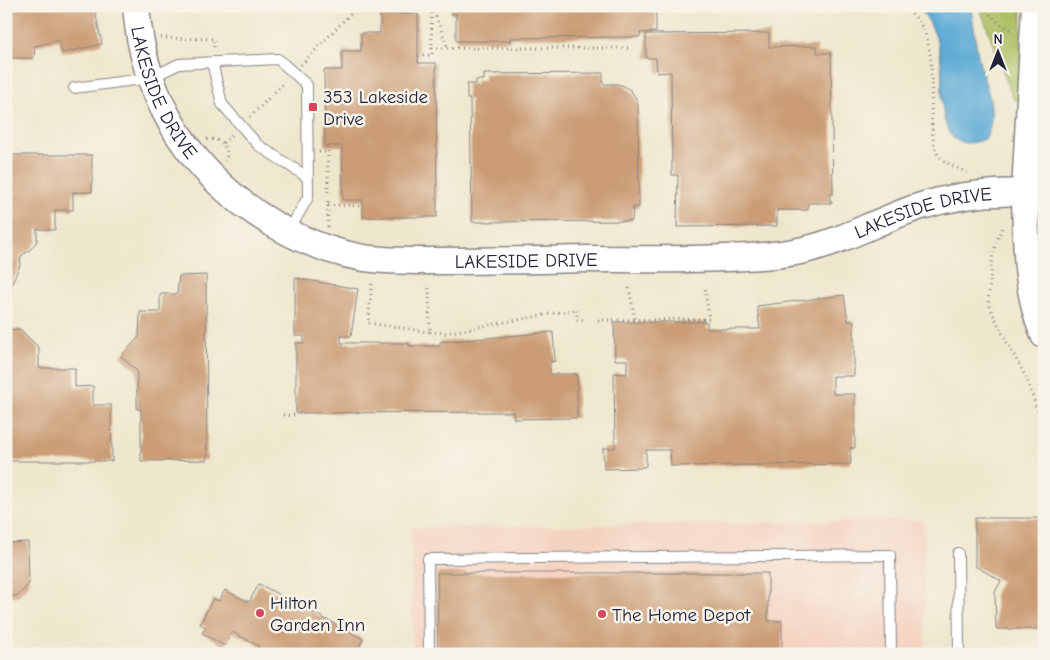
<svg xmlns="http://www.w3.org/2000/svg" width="1050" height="660" viewBox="0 0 1050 660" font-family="'Comic Neue',sans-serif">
  <rect width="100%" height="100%" fill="#f7f3e8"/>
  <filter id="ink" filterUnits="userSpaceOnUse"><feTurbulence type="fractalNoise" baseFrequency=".02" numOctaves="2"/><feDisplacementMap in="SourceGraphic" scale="10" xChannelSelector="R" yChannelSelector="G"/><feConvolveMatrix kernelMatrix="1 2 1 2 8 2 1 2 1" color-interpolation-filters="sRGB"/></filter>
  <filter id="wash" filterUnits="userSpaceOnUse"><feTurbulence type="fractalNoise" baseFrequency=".0096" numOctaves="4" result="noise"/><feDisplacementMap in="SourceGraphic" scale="20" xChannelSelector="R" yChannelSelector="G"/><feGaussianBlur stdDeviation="1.12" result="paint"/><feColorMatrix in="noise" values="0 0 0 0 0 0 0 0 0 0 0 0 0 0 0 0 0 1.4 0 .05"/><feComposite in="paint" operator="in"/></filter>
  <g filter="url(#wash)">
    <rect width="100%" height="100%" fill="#efe7cd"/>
    <polygon fill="#f5d3c1" points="924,520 925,654 413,654 411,528"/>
    <polygon fill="#acbf62" stroke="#67704e" points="977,6 1022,6 1020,100 1013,99 981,11"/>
    <path fill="#5dabd6" stroke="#406688" d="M916 6H968L971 10C975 27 975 44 979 61 985 88 1000 111 985 139 929 161 946 84 940 54 937 37 930 17 916 6Z"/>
    <g id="blocks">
      <g fill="#cb9c75">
        <polygon points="6,6 94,6 102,44 62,53 59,40 35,46 34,58 6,58"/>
        <polygon points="451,6 656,6 656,32 640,33 640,37 510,38 510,41 456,41 456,14 451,14"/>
        <polygon points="380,14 418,14 418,63 436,63 437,217 363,217 363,200 343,200 342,146 325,146 324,70 342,70 342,51 361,51 361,33 380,33"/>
        <polygon points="769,33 769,47 817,46 817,53 831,53 833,194 830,194 830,201 832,201 832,203 808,203 808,210 777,210 777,226 677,227 678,175 672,175 671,72 657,73 656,58 646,58 646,34"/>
        <polygon points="603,73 603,84 617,84 624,86 631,91 637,100 638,107 639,207 633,207 632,221 472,222 470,99 467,99 467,84 476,84 476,80 484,80 484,74"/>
        <polygon points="6,155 92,155 92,192 73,192 73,210 55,210 55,230 37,229 37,241 30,250 21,256 20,265 10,288 9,313 6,313"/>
        <polygon points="206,275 207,460 141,461 141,409 137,409 137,371 121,356 139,337 140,312 160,312 160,294 177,294 179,276"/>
        <polygon points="295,278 358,289 351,336 341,336 341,343 409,343 409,346 440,346 440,342 553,332 555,361 550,362 550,374 577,374 577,418 514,419 513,412 296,413 296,343 304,343 304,336 295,336"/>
        <polygon points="844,295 848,321 854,321 854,376 833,376 833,394 855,394 855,448 850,448 851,464 671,466 670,450 646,450 646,466 640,468 604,469 603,448 615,448 614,373 627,374 627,360 615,360 614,322 707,322 707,329 760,329 757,306"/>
        <polygon points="20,329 39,348 39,368 75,368 75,387 93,386 93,405 111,405 112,461 6,461 6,330"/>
        <polygon points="975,518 1044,518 1044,629 996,629 995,592 1001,581 975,566"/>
        <polygon points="28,542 29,584 18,596 6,596 6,543"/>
        <polygon points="437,573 768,573 768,621 782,621 782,654 438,654"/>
        <polygon points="259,584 363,639 356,654 256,654 259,646 232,632 225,646 202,633 206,627 200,624 213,599 219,601 225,590 249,602"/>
      </g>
    </g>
  </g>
  <g filter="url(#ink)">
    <use href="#blocks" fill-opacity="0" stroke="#888484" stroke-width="1"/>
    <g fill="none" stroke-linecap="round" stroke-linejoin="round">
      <defs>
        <g id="lane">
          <polyline points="212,62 222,104 258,145 307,177"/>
          <polyline points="74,88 150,78 179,64 278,59 307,85 308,197 289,231"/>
          <polyline points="958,553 959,654"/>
          <polyline points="429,654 428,559 890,555 891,654"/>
        </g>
        <g id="secondary">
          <path id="s1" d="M136 6C143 101 193 177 275 225 303 241 333 253 364 258 392 262 421 261 449 261 495 261 541 260 587 259 633 259 679 260 725 258 751 257 778 256 804 250 844 241 879 220 918 207 959 194 1001 190 1044 194"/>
          <path d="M1035 6 1025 192C1026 239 1025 291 1044 335"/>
        </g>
      </defs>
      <use href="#lane" stroke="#888484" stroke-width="12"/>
      <use href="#secondary" stroke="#888484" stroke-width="29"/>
      <g stroke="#888484" stroke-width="3" stroke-dasharray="1 4" stroke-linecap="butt">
        <path d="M899 6C904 9 911 12 915 17 939 42 929 97 932 130 933 137 934 150 939 156 946 164 959 169 969 173"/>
        <path d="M984 6C992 18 1000 26 1014 31"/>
        <polyline points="432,7 448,48"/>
        <polyline points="161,38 214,39 214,49"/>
        <polyline points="432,48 628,48"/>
        <polyline points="418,56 432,55 431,6"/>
        <polyline points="301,65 358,6"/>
        <polyline points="250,117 285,82"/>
        <path d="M207 139C221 138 231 148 225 161"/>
        <polyline points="223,143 232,135"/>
        <polyline points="319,152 328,152"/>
        <polyline points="328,205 363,206"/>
        <polyline points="328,227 328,146"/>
        <polyline points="1002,228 993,252 988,303 1004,337 1026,377 1039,415 1044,421"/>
        <polyline points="372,284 368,323 430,332 429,288"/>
        <polyline points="629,288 635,319"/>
        <polyline points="598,320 709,319 705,287"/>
        <polyline points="430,332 446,333 577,309 577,320 583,320"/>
        <polyline points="283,415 294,415"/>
      </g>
      <use href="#lane" stroke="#fff" stroke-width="10"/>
      <use href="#secondary" stroke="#fff" stroke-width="26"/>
    </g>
  </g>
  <g fill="#d1495b" stroke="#f7f3e8" stroke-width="2">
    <rect x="308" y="102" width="10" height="10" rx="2.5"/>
    <circle cx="260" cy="613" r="5"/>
    <circle cx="602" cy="614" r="5"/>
  </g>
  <g text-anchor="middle" stroke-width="5" stroke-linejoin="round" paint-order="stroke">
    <g font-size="19" fill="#22223b" stroke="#f7f3e8">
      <text dy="7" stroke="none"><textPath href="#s1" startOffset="92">LAKESIDE DRIVE</textPath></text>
      <text dy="7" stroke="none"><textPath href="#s1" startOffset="932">LAKESIDE DRIVE</textPath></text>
      <text dy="7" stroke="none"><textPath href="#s1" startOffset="528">LAKESIDE DRIVE</textPath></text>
    </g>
    <g font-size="19" fill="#22223b" stroke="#f7f3e8" text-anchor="start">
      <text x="323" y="103">353 Lakeside<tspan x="323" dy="22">Drive</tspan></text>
      <text x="270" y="609">Hilton<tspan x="270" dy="22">Garden Inn</tspan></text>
      <text x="612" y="621">The Home Depot</text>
    </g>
  </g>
  <rect width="1050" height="660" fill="none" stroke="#f7f3e8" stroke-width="25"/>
  <g transform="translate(998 52)" stroke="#f7f3e8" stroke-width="4" paint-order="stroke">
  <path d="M0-4L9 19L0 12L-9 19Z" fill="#22223b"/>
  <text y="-8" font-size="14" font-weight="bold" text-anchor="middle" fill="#22223b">N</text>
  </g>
</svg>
